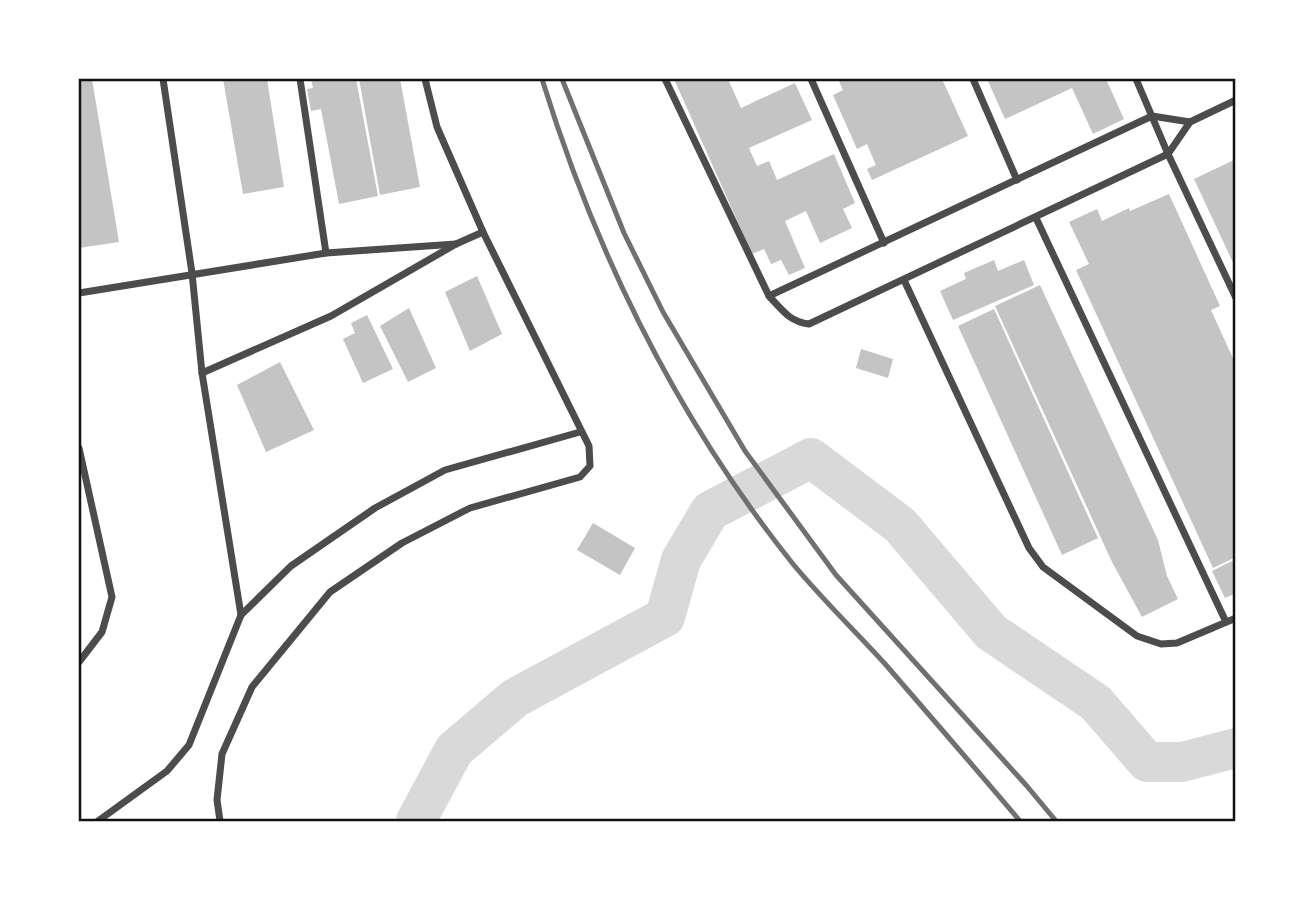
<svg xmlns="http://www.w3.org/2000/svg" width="1315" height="900" viewBox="0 0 1315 900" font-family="Arial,sans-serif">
  <rect width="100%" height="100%" fill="#fff"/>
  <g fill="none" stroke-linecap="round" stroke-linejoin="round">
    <polyline stroke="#d9d9d9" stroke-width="40" points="416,821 454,750 515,698 665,617 681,560 710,511 811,458 900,525 991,632 1096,703 1147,762 1182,762 1236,748"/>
  </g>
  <g fill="#c4c4c4">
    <polygon points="79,79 92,79 119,242 79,248"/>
    <polygon points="223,79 267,79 284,187 243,194"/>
    <polygon points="311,79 356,79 378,196 339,204 321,109 311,111 307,89 313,88"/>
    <polygon points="359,79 400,79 420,187 380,195"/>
    <polygon points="674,79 728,79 741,108 795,83 812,120 749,148 757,166 769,161 777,180 834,154 855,203 843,209 852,228 820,243 806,211 785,221 805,268 789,275 781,260 771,264 764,249 752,254"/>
    <polygon points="838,79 942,79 968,136 872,180 867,169 876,165 871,154 867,144 857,149 833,95 843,90"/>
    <polygon points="987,79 1106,79 1124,119 1093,134 1072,88 1005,119"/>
    <polygon points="1236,159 1236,269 1194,179"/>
    <polygon points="1169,194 1220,306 1211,310 1236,365 1236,557 1213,568 1076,270 1089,264 1069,222 1097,209 1102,221 1129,208 1130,211"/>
    <polygon points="994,260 998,271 1024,260 1034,285 953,320 940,291 966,279 964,273"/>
    <polygon points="477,276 502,334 470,351 445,292"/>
    <polygon points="1040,285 1158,540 1167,576 1178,599 1142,617 1112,562 995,306"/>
    <polygon points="409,308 436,368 408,382 380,326"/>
    <polygon points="994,309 1098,538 1062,555 958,326"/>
    <polygon points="367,315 393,369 363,383 343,339 355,333 351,323"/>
    <polygon points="861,349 893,359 888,378 856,368"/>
    <polygon points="280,362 314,430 266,452 237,385"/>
    <polygon points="593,523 635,548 620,575 577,550"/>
    <polygon points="1236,559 1236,593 1225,598 1212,571"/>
  </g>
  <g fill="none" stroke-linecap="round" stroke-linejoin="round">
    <g stroke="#4c4c4c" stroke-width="7">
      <polyline points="300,79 326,253"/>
      <path d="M665 79 769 296C782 310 790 322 809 324L1168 154 1190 122 1236 100"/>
      <polyline points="811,79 884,243"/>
      <polyline points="973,79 1017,180"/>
      <polyline points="1136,79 1168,154 1236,298"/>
      <polyline points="1036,218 1226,622"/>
      <polyline points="904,280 1029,548 1043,567 1137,636 1161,644 1177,643 1236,618"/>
      <polyline points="79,293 326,253 456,244"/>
      <polyline points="769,296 1152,116 1190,122"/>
      <polyline points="202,373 331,316 456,244 483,232"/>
      <polyline points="79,448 112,597 102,632 79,662"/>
      <polyline points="241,615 291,566 375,508 445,470 580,432"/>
      <polyline points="98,821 167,771 189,745 241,615 202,373 192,273 163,79"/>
      <polyline points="220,821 217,800 222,754 252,687 330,592 402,543 470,508 580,477 590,466 589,446 483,232 437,127 425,79"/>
    </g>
    <g stroke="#707070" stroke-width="5">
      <path d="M542 79C596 254 678 420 793 564 822 599 855 631 886 665 931 717 976 769 1020 821"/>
      <polyline points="562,79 624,233 663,312 745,451 836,575 1026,785 1056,821"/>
    </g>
  </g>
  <rect width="1315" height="900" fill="none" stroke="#ffffff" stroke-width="161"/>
  <rect x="80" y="80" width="1154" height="740" fill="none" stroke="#111" stroke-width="2.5"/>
</svg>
